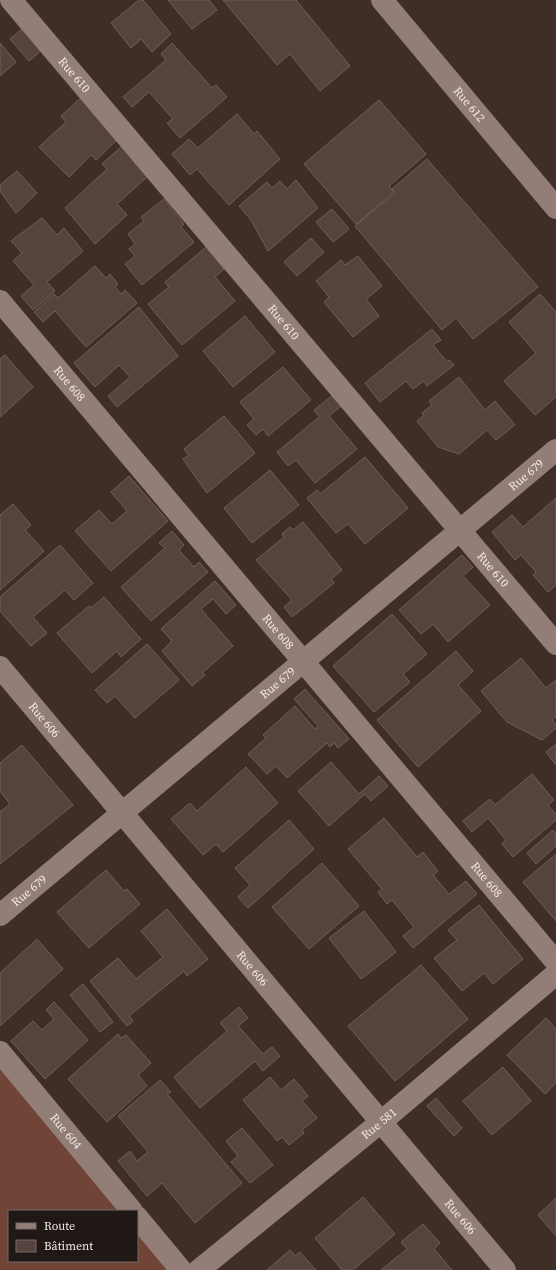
<svg xmlns="http://www.w3.org/2000/svg" width="556" height="1270" viewBox="0 0 556 1270" font-family="'Source Serif 4',serif">
  <rect width="100%" height="100%" fill="#3f2e28"/>
  <polygon fill="#704436" points="0,1060 127,1211 9,1211 9,1261 137,1261 137,1222 174,1270 0,1270"/>
  <g fill="#56433e" stroke="#725e58">
    <polygon points="139,0 143,0 171,34 152,52 141,39 131,48 111,23"/>
    <polygon points="168,0 209,0 217,10 192,29"/>
    <polygon points="223,0 296,0 350,66 320,91 290,54 277,65"/>
    <polygon points="23,28 42,50 29,61 10,39"/>
    <polygon points="0,43 16,62 0,76"/>
    <polygon points="172,43 212,88 216,85 227,97 180,138 167,123 173,119 149,92 132,107 123,97 166,60 161,54"/>
    <polygon points="85,94 120,137 96,160 91,155 69,177 39,147 66,122 61,116"/>
    <polygon points="379,100 426,154 389,186 394,192 356,224 304,164"/>
    <polygon points="237,114 254,134 257,131 280,159 229,205 197,169 190,175 172,154 189,139 198,148"/>
    <polygon points="122,146 148,176 117,204 127,215 95,244 65,208 107,169 102,164"/>
    <polygon points="427,159 538,287 473,339 456,318 442,330 355,226 395,193 392,189"/>
    <polygon points="17,171 37,193 16,213 0,191 0,185"/>
    <polygon points="296,180 318,208 268,251 251,220 239,206 267,182 272,188 280,181 287,189"/>
    <polygon points="164,199 184,224 181,227 194,242 142,285 125,264 135,256 129,249 135,244 128,234 144,221 141,217"/>
    <polygon points="332,209 349,229 333,242 316,222"/>
    <polygon points="42,218 57,235 64,228 83,251 47,282 55,291 33,310 21,296 34,285 13,261 22,253 11,241"/>
    <polygon points="311,238 324,252 297,276 284,262"/>
    <polygon points="206,247 224,269 215,277 235,301 182,345 148,304 169,287 165,282"/>
    <polygon points="358,256 382,286 366,299 379,316 353,337 324,302 329,297 316,281 341,260 345,265"/>
    <polygon points="95,266 106,278 110,274 118,284 115,287 121,294 125,290 137,303 86,347 55,311 43,322 34,312 54,294 58,298"/>
    <polygon points="540,294 556,312 556,397 535,415 504,381 536,353 509,322"/>
    <polygon points="139,307 178,356 117,407 108,396 130,377 119,365 95,387 74,363"/>
    <polygon points="245,316 275,352 233,387 203,351"/>
    <polygon points="432,329 441,340 433,345 447,362 449,360 454,365 427,386 424,381 413,389 406,381 380,402 365,383"/>
    <polygon points="5,355 33,387 0,417 0,359"/>
    <polygon points="283,367 311,400 268,436 263,429 256,435 247,425 254,419 240,402"/>
    <polygon points="459,377 485,410 495,401 515,425 496,440 487,430 459,454 438,447 417,421 424,415 422,413 432,405 429,401"/>
    <polygon points="332,396 341,406 329,416 357,449 315,483 296,460 288,466 277,452 319,417 314,410"/>
    <polygon points="224,416 255,453 207,493 183,459 189,455 184,449"/>
    <polygon points="365,457 408,508 365,544 348,524 336,533 307,498 317,490 320,494"/>
    <polygon points="270,470 299,505 252,543 224,508"/>
    <polygon points="129,476 168,521 111,571 75,531 99,510 112,524 127,511 111,492"/>
    <polygon points="556,498 556,585 548,592 533,575 536,572 521,555 515,560 492,532 512,515 523,527"/>
    <polygon points="13,504 31,525 25,530 44,551 0,590 0,515"/>
    <polygon points="303,522 342,570 331,579 334,583 292,617 284,607 292,600 256,560 284,537 282,534 290,527 293,530"/>
    <polygon points="172,531 184,545 179,550 194,567 199,562 208,572 151,621 121,587 165,548 159,543"/>
    <polygon points="60,545 93,583 74,600 65,590 33,617 47,633 31,646 0,611 0,597"/>
    <polygon points="462,555 473,567 463,576 490,605 448,642 433,624 421,634 399,610"/>
    <polygon points="215,581 236,605 226,614 213,599 201,609 233,646 202,673 205,675 192,686 162,651 172,641 161,629"/>
    <polygon points="104,597 141,639 121,657 117,651 92,673 57,633 89,606 91,608"/>
    <polygon points="392,614 427,654 403,674 410,682 374,712 333,666"/>
    <polygon points="147,644 179,680 135,718 115,696 107,703 95,690"/>
    <polygon points="456,651 473,671 458,685 481,711 418,767 377,720"/>
    <polygon points="521,658 546,688 556,680 556,717 552,720 556,725 556,728 542,740 507,722 481,691"/>
    <polygon points="305,689 349,739 338,748 334,743 330,747 327,743 287,778 276,766 267,774 248,754 266,738 263,735 295,706 315,729 318,726 294,699"/>
    <polygon points="556,744 556,765 546,752"/>
    <polygon points="22,745 73,805 0,864 0,812 10,804 0,791 0,763"/>
    <polygon points="331,762 359,794 379,776 388,786 371,801 365,794 329,826 298,791"/>
    <polygon points="246,767 278,803 223,852 216,844 203,855 171,819 190,803 197,811"/>
    <polygon points="532,774 554,800 548,805 556,814 556,820 513,857 502,844 506,840 488,818 472,832 463,821 490,799 495,805"/>
    <polygon points="384,818 417,857 423,852 438,871 433,875 449,894 466,881 477,894 413,948 403,936 414,927 392,900 387,904 378,892 382,889 348,849"/>
    <polygon points="289,820 314,849 248,908 238,897 250,885 235,868"/>
    <polygon points="553,830 556,834 556,846 536,864 527,853"/>
    <polygon points="556,854 556,921 523,882"/>
    <polygon points="322,863 359,906 309,949 272,907"/>
    <polygon points="106,870 124,891 127,889 140,904 89,948 57,912"/>
    <polygon points="479,905 523,959 493,984 484,973 462,991 434,958 457,940 448,930"/>
    <polygon points="167,909 208,959 187,976 184,971 129,1016 133,1021 127,1026 90,981 118,958 136,979 163,957 141,931"/>
    <polygon points="364,911 396,952 361,979 329,938"/>
    <polygon points="37,939 63,969 0,1026 0,973"/>
    <polygon points="421,965 468,1019 395,1081 348,1026"/>
    <polygon points="83,984 113,1022 100,1032 70,995"/>
    <polygon points="54,1002 88,1040 45,1079 11,1041 33,1021 42,1030 54,1019 46,1010"/>
    <polygon points="239,1007 248,1018 238,1026 263,1054 272,1047 280,1056 263,1071 255,1061 200,1108 174,1077 227,1031 220,1023"/>
    <polygon points="546,1018 556,1029 556,1083 545,1094 507,1055"/>
    <polygon points="118,1034 121,1038 126,1035 151,1063 138,1075 147,1086 107,1122 68,1079"/>
    <polygon points="503,1067 531,1101 492,1135 463,1101"/>
    <polygon points="270,1077 281,1090 294,1079 308,1096 302,1101 317,1118 302,1130 304,1133 289,1145 282,1137 277,1141 243,1100"/>
    <polygon points="160,1080 171,1092 167,1094 242,1183 195,1223 162,1183 147,1196 118,1161 130,1151 137,1161 148,1152 118,1116"/>
    <polygon points="436,1098 462,1128 454,1136 427,1106"/>
    <polygon points="242,1128 273,1165 250,1183 231,1162 238,1156 226,1141"/>
    <polygon points="363,1197 395,1234 353,1270 342,1270 315,1238"/>
    <polygon points="556,1198 556,1236 538,1215"/>
    <polygon points="423,1224 440,1243 434,1249 452,1270 381,1270 407,1249 401,1242"/>
    <polygon points="290,1250 295,1256 300,1252 316,1270 267,1270"/>
  </g>
  <g fill="none" stroke-linecap="round" stroke-linejoin="round">
    <g stroke="#927d77" stroke-width="22">
      <path id="s1" d="M11 0 556 644"/>
      <path id="s2" d="M382 0 556 208"/>
      <path id="s3" d="M0 301 556 962"/>
      <path id="s4" d="M0 667 505 1270"/>
      <path id="s5" d="M0 915 556 450"/>
      <path id="s6" d="M0 1052 132 1211"/>
      <polyline points="137,1217 181,1270"/>
      <path id="s7" d="M199 1270 381 1122 556 974"/>
    </g>
  </g>
  <g text-anchor="middle" stroke-width="3" stroke-linejoin="round" paint-order="stroke">
    <g font-size="12" fill="#f3e8e4" stroke="#201815">
      <text dy="4" stroke="none"><textPath href="#s1" startOffset="98">Rue 610</textPath></text>
      <text dy="4" stroke="none"><textPath href="#s2" startOffset="136">Rue 612</textPath></text>
      <text dy="4" stroke="none"><textPath href="#s1" startOffset="422">Rue 610</textPath></text>
      <text dy="4" stroke="none"><textPath href="#s3" startOffset="108">Rue 608</textPath></text>
      <text dy="4" stroke="none"><textPath href="#s5" startOffset="686">Rue 679</textPath></text>
      <text dy="4" stroke="none"><textPath href="#s1" startOffset="746">Rue 610</textPath></text>
      <text dy="4" stroke="none"><textPath href="#s3" startOffset="432">Rue 608</textPath></text>
      <text dy="4" stroke="none"><textPath href="#s5" startOffset="362">Rue 679</textPath></text>
      <text dy="4" stroke="none"><textPath href="#s4" startOffset="69">Rue 606</textPath></text>
      <text dy="4" stroke="none"><textPath href="#s3" startOffset="756">Rue 608</textPath></text>
      <text dy="4" stroke="none"><textPath href="#s5" startOffset="38">Rue 679</textPath></text>
      <text dy="4" stroke="none"><textPath href="#s4" startOffset="393">Rue 606</textPath></text>
      <text dy="4" stroke="none"><textPath href="#s7" startOffset="232">Rue 581</textPath></text>
      <text dy="4" stroke="none"><textPath href="#s6" startOffset="103">Rue 604</textPath></text>
      <text dy="4" stroke="none"><textPath href="#s4" startOffset="717">Rue 606</textPath></text>
    </g>
  </g>
  <rect x="8" y="1210" width="130" height="52" fill="#201815" stroke="#746b68"/>
  <rect x="16" y="1223" width="20" height="6" fill="#927d77" stroke="#746b68"/>
  <text x="44" y="1230" font-size="12" fill="#f3e8e4">Route</text>
  <rect x="16" y="1240" width="20" height="12" fill="#56433e" stroke="#746b68"/>
  <text x="44" y="1250" font-size="12" fill="#f3e8e4">Bâtiment</text>
</svg>
